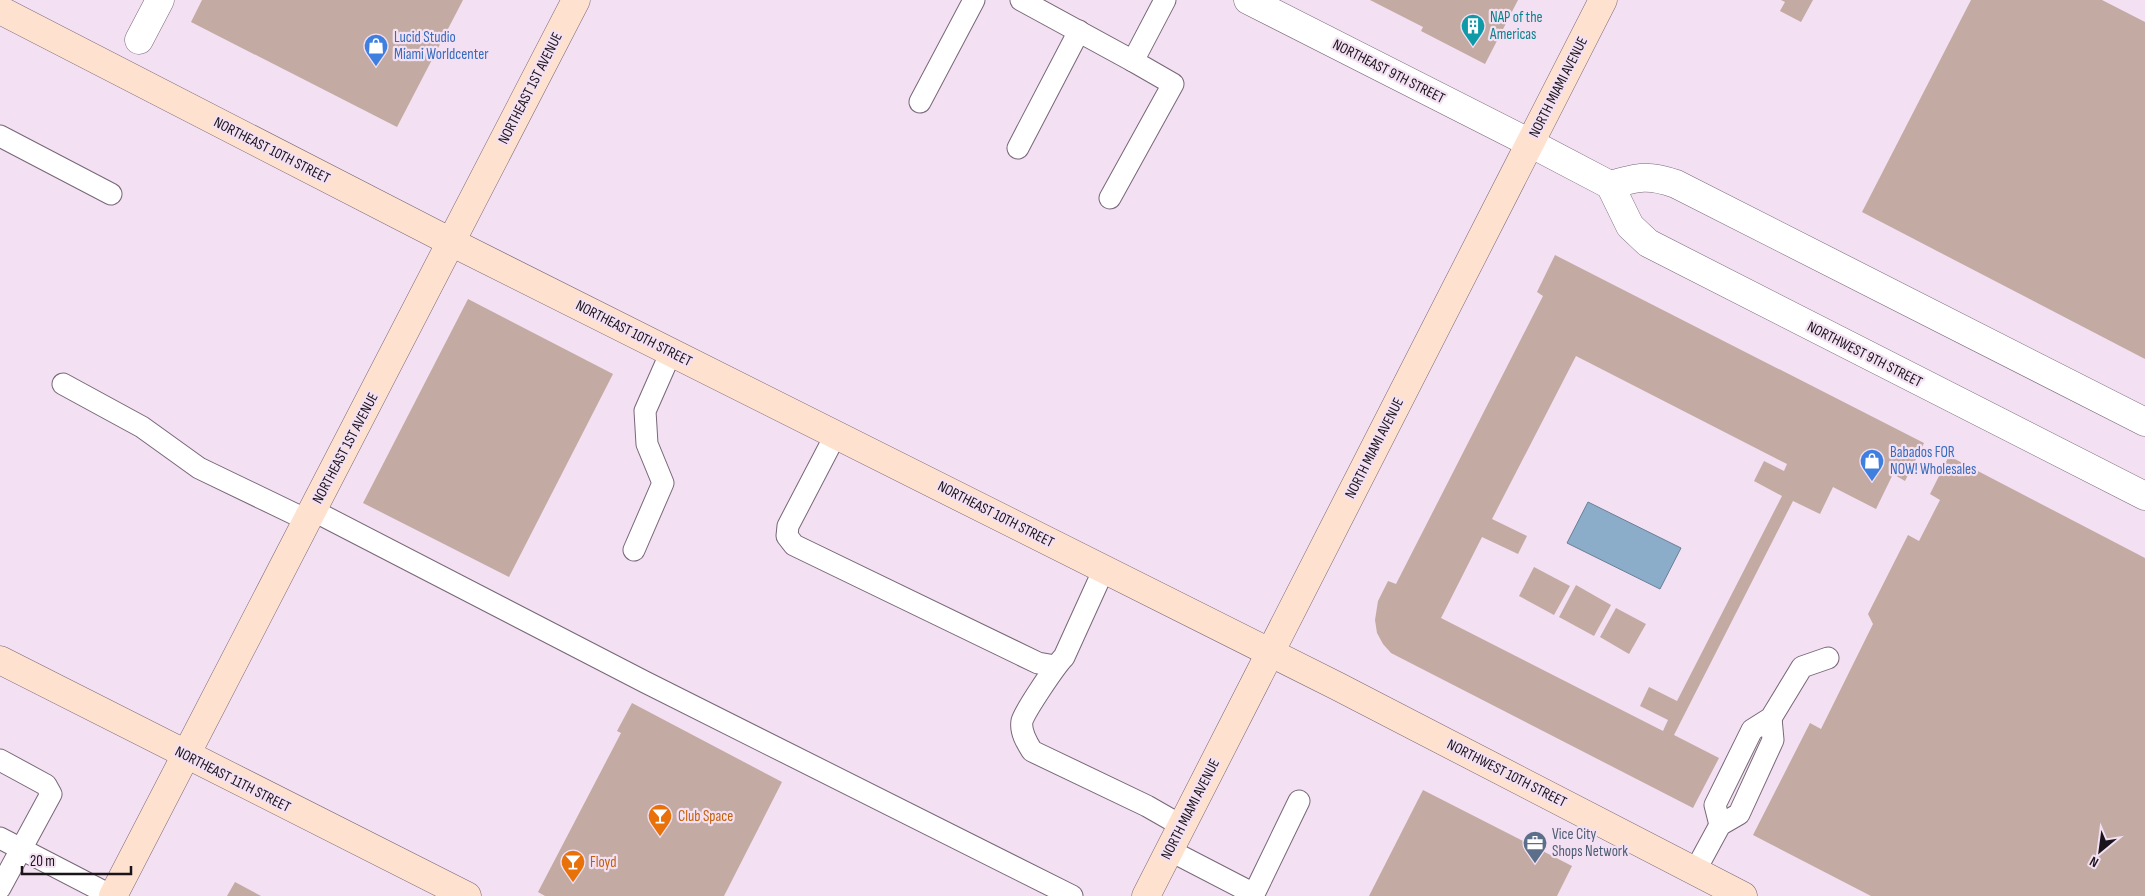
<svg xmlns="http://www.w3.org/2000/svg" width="2145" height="896" viewBox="0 0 2145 896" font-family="'Sofia Sans Condensed',sans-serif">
  <rect width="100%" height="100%" fill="#f3e0f2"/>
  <polygon fill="#8badca" stroke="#697f96" points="1588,502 1681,548 1660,589 1567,543"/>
  <g fill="#c3aaa3" fill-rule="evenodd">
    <polygon points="202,0 463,0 397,127 191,22"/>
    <polygon points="1370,0 1518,0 1485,64 1421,31 1423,27"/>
    <polygon points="1781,0 1813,0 1801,22 1780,11 1785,2"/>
    <polygon points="1971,0 2102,0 2145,22 2145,359 1862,212"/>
    <path d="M1555 255 1924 443 1905 481 1893 474 1876 509 1833 487 1820 514 1793 501 1674 735 1719 758 1693 808 1391 653 1383 644 1377 633 1375 620 1378 601 1388 581 1396 584 1543 296 1537 292ZM1576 356 1787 464 1784 471 1764 461 1754 481 1782 496 1677 701 1649 687 1640 706 1668 720 1663 731 1441 618 1482 537 1518 554 1527 536 1492 519Z"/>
    <polygon points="468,299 613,374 509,577 363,503"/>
    <polygon points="1949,456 2145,558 2145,896 1871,896 1753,835 1810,723 1821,729 1873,624 1868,614 1908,535 1919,541 1940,500 1930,494"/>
    <polygon points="1534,567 1570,586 1554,615 1519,596"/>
    <polygon points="1576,585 1611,605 1594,636 1559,617"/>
    <polygon points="1616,608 1646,624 1629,654 1600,637"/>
    <polygon points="632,703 782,782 724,896 545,896 538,892 621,733 617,731"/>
    <polygon points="1423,790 1572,866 1557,896 1369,896"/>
    <polygon points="235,882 261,896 227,896"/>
  </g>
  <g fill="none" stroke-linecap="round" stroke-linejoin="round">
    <defs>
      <g id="lane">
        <polyline points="1021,0 1133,61"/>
        <polyline points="920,102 974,0"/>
        <polyline points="0,136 111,194"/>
        <polyline points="1018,148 1079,31"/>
        <polyline points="1110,198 1173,84 1133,61 1165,0"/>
        <polyline points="63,384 142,427 199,468 307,520"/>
        <polyline points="836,434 788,526 787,536 794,545 1038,663 1055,666"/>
        <polyline points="312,510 645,682 1072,896"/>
        <polyline points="634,550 663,483 647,444 645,411 671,352"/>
        <path d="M1104 569 1064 657C1055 666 1025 711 1022 721 1020 732 1027 743 1032 751L1147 806 1182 826"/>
        <polyline points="0,760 46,785 51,794 0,888"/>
        <polyline points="1720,825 1715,805 1752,730 1771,718 1802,667 1828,658"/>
        <polyline points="0,838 112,896"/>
        <polyline points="1169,850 1254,894 1299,801"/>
        <polyline points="1695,871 1720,825 1739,814 1773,740 1771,718"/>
      </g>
      <g id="street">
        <polyline points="1248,0 1530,143 1610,185 1630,226 1648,243 2145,496"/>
        <polyline points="139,40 160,0"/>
        <path d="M1610 185C1638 177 1648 174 1676 184L2145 422"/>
      </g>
      <g id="secondary">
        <polyline points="0,10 451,242 1337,686 1743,896"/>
        <polyline points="0,660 467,896"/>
        <polyline points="113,896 576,0"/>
        <polyline points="1146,896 1603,0"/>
      </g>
    </defs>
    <use href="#lane" stroke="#776777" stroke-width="23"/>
    <use href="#street" stroke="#776777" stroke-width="29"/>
    <use href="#secondary" stroke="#776777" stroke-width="29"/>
    <use href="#lane" stroke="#fff" stroke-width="21"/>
    <use href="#street" stroke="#fff" stroke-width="28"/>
    <use href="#secondary" stroke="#fee2cf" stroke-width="28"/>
  </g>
  <defs>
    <symbol id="building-pin" viewBox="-11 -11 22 30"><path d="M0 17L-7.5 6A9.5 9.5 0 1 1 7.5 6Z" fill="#0f9aa8" stroke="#f3e0f2"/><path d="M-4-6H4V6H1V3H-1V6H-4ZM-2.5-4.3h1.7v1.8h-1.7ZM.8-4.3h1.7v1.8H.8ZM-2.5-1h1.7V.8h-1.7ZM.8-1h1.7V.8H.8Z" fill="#fff"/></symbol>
    <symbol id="shop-pin" viewBox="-11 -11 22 30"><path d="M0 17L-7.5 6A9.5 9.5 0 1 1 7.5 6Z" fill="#3f7fe0" stroke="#f3e0f2"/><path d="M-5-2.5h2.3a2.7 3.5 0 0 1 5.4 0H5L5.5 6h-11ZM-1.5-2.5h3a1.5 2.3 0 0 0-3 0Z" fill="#fff"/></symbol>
    <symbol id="bar-pin" viewBox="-11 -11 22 30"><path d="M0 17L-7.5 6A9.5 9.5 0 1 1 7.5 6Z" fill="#e8710a" stroke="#f3e0f2"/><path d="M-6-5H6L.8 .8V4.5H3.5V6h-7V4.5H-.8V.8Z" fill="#fff"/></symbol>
    <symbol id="office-pin" viewBox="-11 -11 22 30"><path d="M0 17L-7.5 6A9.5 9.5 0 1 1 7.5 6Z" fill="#5c6f8a" stroke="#f3e0f2"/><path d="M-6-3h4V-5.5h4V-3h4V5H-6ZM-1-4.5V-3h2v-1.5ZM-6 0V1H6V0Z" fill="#fff"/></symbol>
  </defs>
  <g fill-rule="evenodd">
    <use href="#building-pin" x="1459" y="12" width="28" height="38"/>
    <use href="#shop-pin" x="362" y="32" width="28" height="38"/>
    <use href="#shop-pin" x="1858" y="447" width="28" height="38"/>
    <use href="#bar-pin" x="646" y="802" width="28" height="38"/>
    <use href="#office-pin" x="1521" y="829" width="28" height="38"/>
    <use href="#bar-pin" x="559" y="848" width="28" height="38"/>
  </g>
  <g text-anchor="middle" stroke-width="4.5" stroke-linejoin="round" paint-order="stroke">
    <g font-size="15" fill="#0d838f" stroke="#f3e0f2" text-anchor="start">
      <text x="1490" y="22">NAP of the<tspan x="1490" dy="17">Americas</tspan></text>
    </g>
    <g font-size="15" fill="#366cbe" stroke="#f3e0f2" text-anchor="start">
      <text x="394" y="42">Lucid Studio<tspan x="394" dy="17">Miami Worldcenter</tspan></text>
      <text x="1890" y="457">Babados FOR<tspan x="1890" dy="17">NOW! Wholesales</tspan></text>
    </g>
    <g font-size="15" fill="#1b141b" stroke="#f3e0f2">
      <text transform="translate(1389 71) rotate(27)" y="5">NORTHEAST 9TH STREET</text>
      <text transform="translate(1558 87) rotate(-63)" y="5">NORTH MIAMI AVENUE</text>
      <text transform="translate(530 88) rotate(-63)" y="5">NORTHEAST 1ST AVENUE</text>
      <text transform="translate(272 150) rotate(27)" y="5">NORTHEAST 10TH STREET</text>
      <text transform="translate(634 333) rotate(27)" y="5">NORTHEAST 10TH STREET</text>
      <text transform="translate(1865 354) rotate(27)" y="5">NORTHWEST 9TH STREET</text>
      <text transform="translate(345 448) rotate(-62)" y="5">NORTHEAST 1ST AVENUE</text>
      <text transform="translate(1374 448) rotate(-63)" y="5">NORTH MIAMI AVENUE</text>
      <text transform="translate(996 514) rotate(27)" y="5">NORTHEAST 10TH STREET</text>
      <text transform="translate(1507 773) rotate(27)" y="5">NORTHWEST 10TH STREET</text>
      <text transform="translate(233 779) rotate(27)" y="5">NORTHEAST 11TH STREET</text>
      <text transform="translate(1190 809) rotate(-63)" y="5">NORTH MIAMI AVENUE</text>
    </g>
    <g font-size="15" fill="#c56008" stroke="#f3e0f2" text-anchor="start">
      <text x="678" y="821">Club Space</text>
      <text x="590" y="867">Floyd</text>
    </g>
    <g font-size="15" fill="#4e5e75" stroke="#f3e0f2" text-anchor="start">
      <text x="1552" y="839">Vice City<tspan x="1552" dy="17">Shops Network</tspan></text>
    </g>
  </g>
  <g transform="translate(2100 851) rotate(209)" stroke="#f3e0f2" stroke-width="4" paint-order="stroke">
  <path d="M0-4L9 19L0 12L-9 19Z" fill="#1b141b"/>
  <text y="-8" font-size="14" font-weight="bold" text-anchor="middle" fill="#1b141b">N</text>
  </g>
  <path d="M22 866v8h109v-8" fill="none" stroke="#1b141b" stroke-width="2.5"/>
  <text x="30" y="866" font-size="15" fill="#1b141b" stroke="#f3e0f2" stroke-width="4" paint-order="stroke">20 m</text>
</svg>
